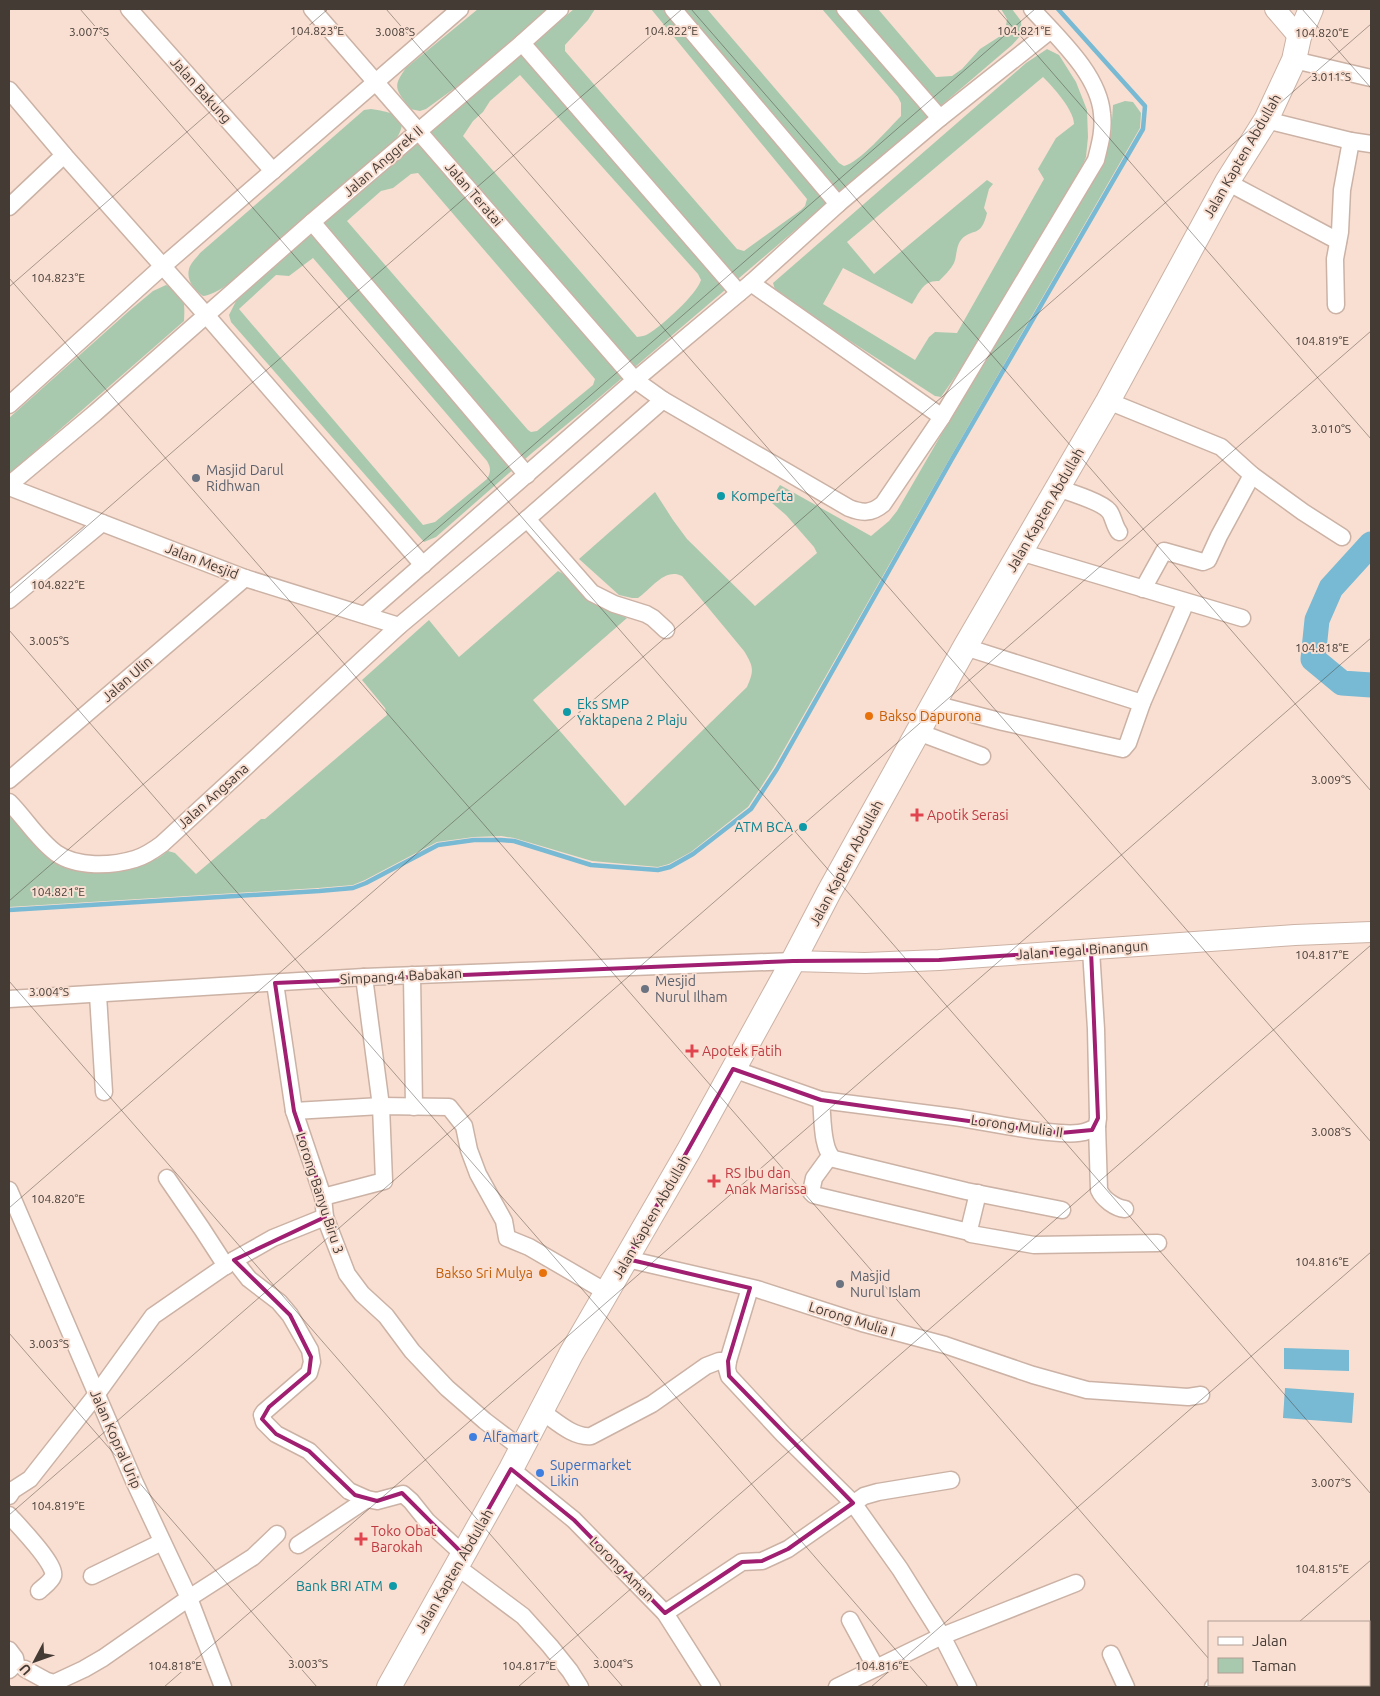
<svg xmlns="http://www.w3.org/2000/svg" width="1380" height="1696" viewBox="0 0 1380 1696" font-family="Ubuntu,sans-serif">
  <rect width="100%" height="100%" fill="#f9dfd2"/>
  <g fill="#a9c9af" fill-rule="evenodd">
    <path d="M478 9H549L459 85 426 109 420 111 410 109C397 90 391 88 406 68Z"/>
    <path d="M574 9H595L588 20 565 45V51L737 249 744 251 801 210 805 206 807 199 651 9H707L839 163 844 166C859 163 889 128 901 116V103L898 97 822 9H878L936 77 952 76 962 69 980 49 1005 33 1007 19 1001 9H1012L1021 21 1022 34 1012 45 594 402 532 453 436 537 424 542 231 322 229 315 236 301 410 147ZM520 75 698 274 701 280C697 294 662 326 648 334 645 336 641 336 637 337L463 136 473 121 483 112 490 101ZM418 173 595 379 593 385 537 431 531 432 528 430 347 221 381 191 393 188 411 174ZM313 258 487 461C491 468 491 472 487 479L435 522 423 525 239 309 276 275 289 276Z"/>
    <path d="M1047 49 1059 55 1076 82 1087 110 1088 137 1086 157 1076 180 966 361 941 397 935 396 776 293 773 283 1026 63ZM1043 77C1053 87 1074 110 1074 124L1056 138 1038 169 1044 179 957 333 935 332 929 337 915 360 823 304 843 268 912 304C920 292 923 280 939 281 944 276 951 269 954 263 957 256 956 246 961 240 972 227 981 239 987 213L984 208 989 189 993 184 987 180 874 274 847 242Z"/>
    <path d="M1125 101 1133 102 1141 113 1140 128 950 458 774 767 748 807 691 852 669 864 658 867 592 861 514 838 501 836 474 837 437 842 365 880 353 885 318 888 9 907V810L53 861C75 874 131 867 156 859 160 858 164 853 168 851L175 853 196 874 261 819H265L387 715 385 708 362 680 429 620 459 657 558 571C568 576 574 585 582 592 594 603 611 612 627 618L533 700 625 806 747 687C754 671 754 667 744 651L682 576C665 567 651 589 638 598H632L619 595 579 559 655 492 673 520 687 539 755 606 817 553 814 547 786 515 772 503 773 496 780 485 871 536 889 521 897 511 1022 295 1111 135 1113 105Z"/>
    <path d="M371 109C397 113 413 117 392 145 360 173 327 201 294 229 276 246 225 294 203 296 195 290 186 281 189 269 190 264 197 257 200 253L364 110Z"/>
    <path d="M166 285C185 293 185 302 184 321L9 474V418L129 311 153 291Z"/>
  </g>
  <g fill="#78b9d3">
    <polygon points="1284,1348 1349,1350 1349,1371 1284,1369"/>
    <polygon points="1285,1388 1354,1393 1352,1423 1283,1418"/>
  </g>
  <g fill="none" stroke-linecap="round" stroke-linejoin="round">
    <polyline stroke="#78b9d3" stroke-width="4.5" points="9,910 319,891 353,888 366,883 438,845 474,840 501,840 514,841 591,865 658,870 670,867 693,854 751,809 777,769 952,459 1143,129 1145,106 1058,9"/>
    <polyline stroke="#78b9d3" stroke-width="25" points="1371,544 1331,588 1317,620 1313,659 1342,683 1371,685"/>
    <defs>
      <g id="minor">
        <polyline points="129,9 273,171"/>
        <path d="M312 9 635 380 663 400 849 508C862 513 871 514 883 504L942 417 1096 160C1100 144 1104 130 1102 114 1099 74 1057 37 1032 9"/>
        <polyline points="673,9 838,204"/>
        <polyline points="845,9 940,118"/>
        <polyline points="522,43 739,293"/>
        <polyline points="1294,60 1371,78"/>
        <polyline points="9,90 64,155 207,316 423,565"/>
        <polyline points="1266,120 1351,141 1371,144"/>
        <polyline points="1227,182 1338,241"/>
        <polyline points="9,207 64,155"/>
        <polyline points="312,222 527,475"/>
        <polyline points="751,283 838,204 940,118 1051,30"/>
        <polyline points="1336,305 1335,259 1340,232 1342,190 1351,141"/>
        <polyline points="1108,401 1221,447 1252,475 1303,512 1342,537"/>
        <polyline points="9,405 163,266 460,9"/>
        <polyline points="9,485 95,413 312,222 522,43 560,9"/>
        <polyline points="9,487 245,578 399,626"/>
        <path d="M1057 488C1069 492 1102 502 1109 511 1113 515 1114 526 1119 532"/>
        <polyline points="527,519 592,593 614,604 646,614 653,618 666,630"/>
        <polyline points="1020,552 1242,618"/>
        <polyline points="1143,589 1164,551 1203,562 1208,560 1219,536 1252,475"/>
        <polyline points="9,600 102,523"/>
        <polyline points="365,615 635,380 751,283 942,417"/>
        <polyline points="965,647 1142,703"/>
        <polyline points="934,704 1003,722 1123,749 1128,743 1142,703 1186,602"/>
        <polyline points="918,732 982,756"/>
        <polyline points="9,780 245,578"/>
        <path d="M9 802C25 818 38 840 56 853 77 868 112 866 135 859 145 856 154 850 162 844L399 626 527 519 663 400"/>
        <polyline points="412,975 414,1107"/>
        <polyline points="275,983 294,1111 323,1197 325,1217 347,1274 362,1294 386,1316 412,1351 447,1388 485,1421 522,1449"/>
        <polyline points="98,995 104,1092"/>
        <polyline points="9,999 364,977 793,961"/>
        <path d="M733 1069 821 1100C823 1116 821 1150 834 1159L966 1191 1062 1210"/>
        <path d="M821 1100C865 1106 910 1111 954 1117 989 1122 1024 1131 1060 1133 1073 1134 1086 1134 1097 1126L1098 1118 1096 1029 1091 950"/>
        <polyline points="294,1111 381,1106 449,1107 464,1126 469,1150 478,1174 504,1221 507,1238 529,1247 608,1293"/>
        <path d="M1097 1126 1099 1190C1103 1199 1115 1208 1125 1209"/>
        <polyline points="830,1156 814,1178 811,1192 814,1195 969,1232"/>
        <polyline points="167,1178 202,1229 226,1266"/>
        <polyline points="9,1190 134,1481 189,1598 223,1687"/>
        <polyline points="978,1193 969,1230 971,1234 1034,1245 1158,1243"/>
        <polyline points="323,1197 384,1181 381,1106 364,977"/>
        <polyline points="627,1259 757,1289 862,1323 945,1345 1033,1375 1087,1390 1188,1397 1201,1395"/>
        <polyline points="234,1260 249,1279 279,1302 290,1315 310,1350 312,1362 309,1373 264,1412 262,1415 264,1422 276,1434 309,1451 349,1491 367,1499 377,1501 403,1494 411,1501 427,1521 463,1554"/>
        <polyline points="750,1288 728,1361 727,1369 729,1376 783,1434 853,1503 900,1569 942,1636 968,1687"/>
        <path d="M541 1411C555 1420 573 1438 591 1436L652 1404 706 1366 719 1361H728"/>
        <polyline points="511,1469 574,1520 665,1613 712,1687"/>
        <polyline points="9,1496 13,1490 30,1479 96,1395 153,1316 234,1260 273,1238 325,1217"/>
        <path d="M9 1515C17 1524 57 1565 53 1576 51 1582 43 1587 39 1591"/>
        <polyline points="298,1545 367,1499"/>
        <polyline points="456,1566 523,1616 550,1646 570,1671 580,1687"/>
        <polyline points="92,1576 162,1542"/>
        <polyline points="665,1613 742,1562 762,1561 788,1549 864,1496 878,1492 951,1480"/>
        <polyline points="850,1620 876,1668"/>
        <polyline points="9,1650 15,1658 16,1663 9,1670"/>
        <polyline points="1111,1654 1126,1687"/>
        <polyline points="25,1669 47,1681 54,1683 84,1669 103,1658 189,1598 253,1557 277,1534"/>
        <polyline points="837,1687 942,1636 1076,1583"/>
        <polyline points="1213,1687 1221,1685"/>
      </g>
      <g id="tertiary">
        <polyline points="1275,9 1299,37"/>
        <polyline points="793,961 865,963 939,960 1295,935 1371,932"/>
      </g>
      <polyline id="secondary" points="389,1687 511,1469 571,1354 689,1150 793,961 829,892 965,647 1108,401 1227,182 1266,120 1294,60 1299,37 1311,9"/>
    </defs>
    <use href="#minor" stroke="#cbb2a5" stroke-width="19"/>
    <use href="#tertiary" stroke="#cbb2a5" stroke-width="22"/>
    <use href="#secondary" stroke="#cbb2a5" stroke-width="26"/>
    <use href="#minor" stroke="#fff" stroke-width="16"/>
    <use href="#tertiary" stroke="#fff" stroke-width="20"/>
    <use href="#secondary" stroke="#fff" stroke-width="24"/>
  </g>
  <path fill="none" stroke="#a01f71" stroke-width="4" stroke-linejoin="round" d="M1091 950 1098 1118 1092 1130 1060 1133 1025 1129 821 1100 733 1069 627 1259 750 1288 728 1361 729 1376 853 1503 788 1549 762 1561 742 1562 665 1613 574 1520 511 1469 463 1554 402 1493 377 1501 355 1495 309 1451 276 1434 262 1419 269 1407 309 1373 311 1357 290 1315 234 1260 325 1217 323 1197 294 1111 275 983 793 961 939 960Z"/>
  <path fill="none" stroke="#453b35" stroke-width="1" stroke-opacity="0.45" d="M80 9 1371 1494M386 9 1371 1142M691 9 1371 791M997 9 1371 439M1302 9 1371 88M9 278 1209 1659M9 287 328 9M9 594 682 9M9 630 928 1687M9 901 1035 9M9 981 623 1687M9 1208 1371 24M9 1333 317 1687M9 1515 1371 331M1299 1622 1371 1560M9 1684 12 1687M1232 1685 1234 1687M164 1687 1371 638M518 1687 1371 945M871 1687 1371 1252M1224 1687 1227 1685"/>
  <g fill="#6b7280" stroke="#f9dfd2" stroke-width="2">
    <circle cx="196" cy="478" r="5"/>
    <circle cx="645" cy="989" r="5"/>
    <circle cx="840" cy="1284" r="5"/>
  </g>
  <g fill="#0f9aa8" stroke="#f9dfd2" stroke-width="2">
    <circle cx="721" cy="496" r="5"/>
    <circle cx="567" cy="712" r="5"/>
    <circle cx="803" cy="827" r="5"/>
    <circle cx="393" cy="1586" r="5"/>
  </g>
  <g fill="#e8710a" stroke="#f9dfd2" stroke-width="2">
    <circle cx="869" cy="716" r="5"/>
    <circle cx="543" cy="1273" r="5"/>
  </g>
  <g fill="#e0444e" stroke="#f9dfd2" stroke-width="2">
    <path d="M914.5 807.5h5v5h5v5h-5v5h-5v-5h-5v-5h5z"/>
    <path d="M689.5 1043.5h5v5h5v5h-5v5h-5v-5h-5v-5h5z"/>
    <path d="M711.5 1173.5h5v5h5v5h-5v5h-5v-5h-5v-5h5z"/>
    <path d="M358.5 1531.5h5v5h5v5h-5v5h-5v-5h-5v-5h5z"/>
  </g>
  <g fill="#3f7fe0" stroke="#f9dfd2" stroke-width="2">
    <circle cx="473" cy="1437" r="5"/>
    <circle cx="540" cy="1473" r="5"/>
  </g>
  <g text-anchor="middle" stroke-width="4" stroke-linejoin="round" paint-order="stroke">
    <g font-size="14" fill="#453b35" stroke="#f9dfd2">
      <text transform="translate(201 90) rotate(48)" y="5">Jalan Bakung</text>
      <text transform="translate(1242 156) rotate(-60)" y="5">Jalan Kapten Abdullah</text>
      <text transform="translate(383 161) rotate(-41)" y="5">Jalan Anggrek II</text>
      <text transform="translate(474 194) rotate(49)" y="5">Jalan Teratai</text>
      <text transform="translate(1045 510) rotate(-60)" y="5">Jalan Kapten Abdullah</text>
      <text transform="translate(202 561) rotate(21)" y="5">Jalan Mesjid</text>
      <text transform="translate(127 679) rotate(-41)" y="5">Jalan Ulin</text>
      <text transform="translate(213 796) rotate(-42)" y="5">Jalan Angsana</text>
      <text transform="translate(846 863) rotate(-62)" y="5">Jalan Kapten Abdullah</text>
      <text transform="translate(1082 950) rotate(-4)" y="5">Jalan Tegal Binangun</text>
      <text transform="translate(401 976) rotate(-3)" y="5">Simpang 4 Babakan</text>
      <text transform="translate(1017 1126) rotate(8)" y="5">Lorong Mulia II</text>
      <text transform="translate(320 1193) rotate(72)" y="5">Lorong Banyu Biru 3</text>
      <text transform="translate(651 1217) rotate(-60)" y="5">Jalan Kapten Abdullah</text>
      <text transform="translate(852 1319) rotate(17)" y="5">Lorong Mulia I</text>
      <text transform="translate(116 1439) rotate(66)" y="5">Jalan Kopral Urip</text>
      <text transform="translate(622 1569) rotate(45)" y="5">Lorong Aman</text>
      <text transform="translate(454 1571) rotate(-60)" y="5">Jalan Kapten Abdullah</text>
    </g>
    <g font-size="14" fill="#5b616d" stroke="#f9dfd2" text-anchor="start">
      <text x="206" y="475">Masjid Darul<tspan x="206" dy="16">Ridhwan</tspan></text>
      <text x="655" y="986">Mesjid<tspan x="655" dy="16">Nurul Ilham</tspan></text>
      <text x="850" y="1281">Masjid<tspan x="850" dy="16">Nurul Islam</tspan></text>
    </g>
    <g font-size="14" fill="#0d838f" stroke="#f9dfd2" text-anchor="start">
      <text x="731" y="501">Komperta</text>
      <text x="577" y="709">Eks SMP<tspan x="577" dy="16">Yaktapena 2 Plaju</tspan></text>
      <text x="793" y="832" text-anchor="end">ATM BCA</text>
      <text x="383" y="1591" text-anchor="end">Bank BRI ATM</text>
    </g>
    <g font-size="14" fill="#c56008" stroke="#f9dfd2" text-anchor="start">
      <text x="879" y="721">Bakso Dapurona</text>
      <text x="533" y="1278" text-anchor="end">Bakso Sri Mulya</text>
    </g>
    <g font-size="14" fill="#be3a42" stroke="#f9dfd2" text-anchor="start">
      <text x="927" y="820">Apotik Serasi</text>
      <text x="702" y="1056">Apotek Fatih</text>
      <text x="725" y="1178">RS Ibu dan<tspan x="725" dy="16">Anak Marissa</tspan></text>
      <text x="371" y="1536">Toko Obat<tspan x="371" dy="16">Barokah</tspan></text>
    </g>
    <g font-size="14" fill="#366cbe" stroke="#f9dfd2" text-anchor="start">
      <text x="483" y="1442">Alfamart</text>
      <text x="550" y="1470">Supermarket<tspan x="550" dy="16">Likin</tspan></text>
    </g>
  </g>
  <g font-size="12" text-anchor="middle" fill="#453b35" stroke="#f9dfd2" stroke-width="4" stroke-linejoin="round" paint-order="stroke">
    <text x="317" y="35">104.823°E</text>
    <text x="671" y="35">104.822°E</text>
    <text x="1024" y="35">104.821°E</text>
    <text x="89" y="36">3.007°S</text>
    <text x="395" y="36">3.008°S</text>
    <text x="1322" y="37">104.820°E</text>
    <text x="1331" y="81">3.011°S</text>
    <text x="58" y="282">104.823°E</text>
    <text x="1322" y="345">104.819°E</text>
    <text x="1331" y="433">3.010°S</text>
    <text x="58" y="589">104.822°E</text>
    <text x="49" y="645">3.005°S</text>
    <text x="1322" y="652">104.818°E</text>
    <text x="1331" y="784">3.009°S</text>
    <text x="58" y="896">104.821°E</text>
    <text x="1322" y="959">104.817°E</text>
    <text x="49" y="996">3.004°S</text>
    <text x="1331" y="1136">3.008°S</text>
    <text x="58" y="1203">104.820°E</text>
    <text x="1322" y="1266">104.816°E</text>
    <text x="49" y="1348">3.003°S</text>
    <text x="1331" y="1487">3.007°S</text>
    <text x="58" y="1510">104.819°E</text>
    <text x="1322" y="1573">104.815°E</text>
    <text x="308" y="1668">3.003°S</text>
    <text x="613" y="1668">3.004°S</text>
    <text x="175" y="1670">104.818°E</text>
    <text x="529" y="1670">104.817°E</text>
    <text x="882" y="1670">104.816°E</text>
  </g>
  <rect width="1380" height="1696" fill="none" stroke="#453b35" stroke-width="20"/>
  <rect x="1208" y="1621" width="162" height="65" fill="#f9dfd2" stroke="#b19d93"/>
  <rect x="1218" y="1637" width="25" height="8" fill="#ffffff" stroke="#b19d93"/>
  <text x="1252" y="1646" font-size="15" fill="#453b35">Jalan</text>
  <rect x="1218" y="1658" width="25" height="15" fill="#a9c9af" stroke="#b19d93"/>
  <text x="1252" y="1671" font-size="15" fill="#453b35">Taman</text>
  <g transform="translate(35 1661) rotate(229)" stroke="#f9dfd2" stroke-width="4" paint-order="stroke">
  <path d="M0-4L9 19L0 12L-9 19Z" fill="#453b35"/>
  <text y="-8" font-size="14" font-weight="bold" text-anchor="middle" fill="#453b35">U</text>
  </g>
</svg>
